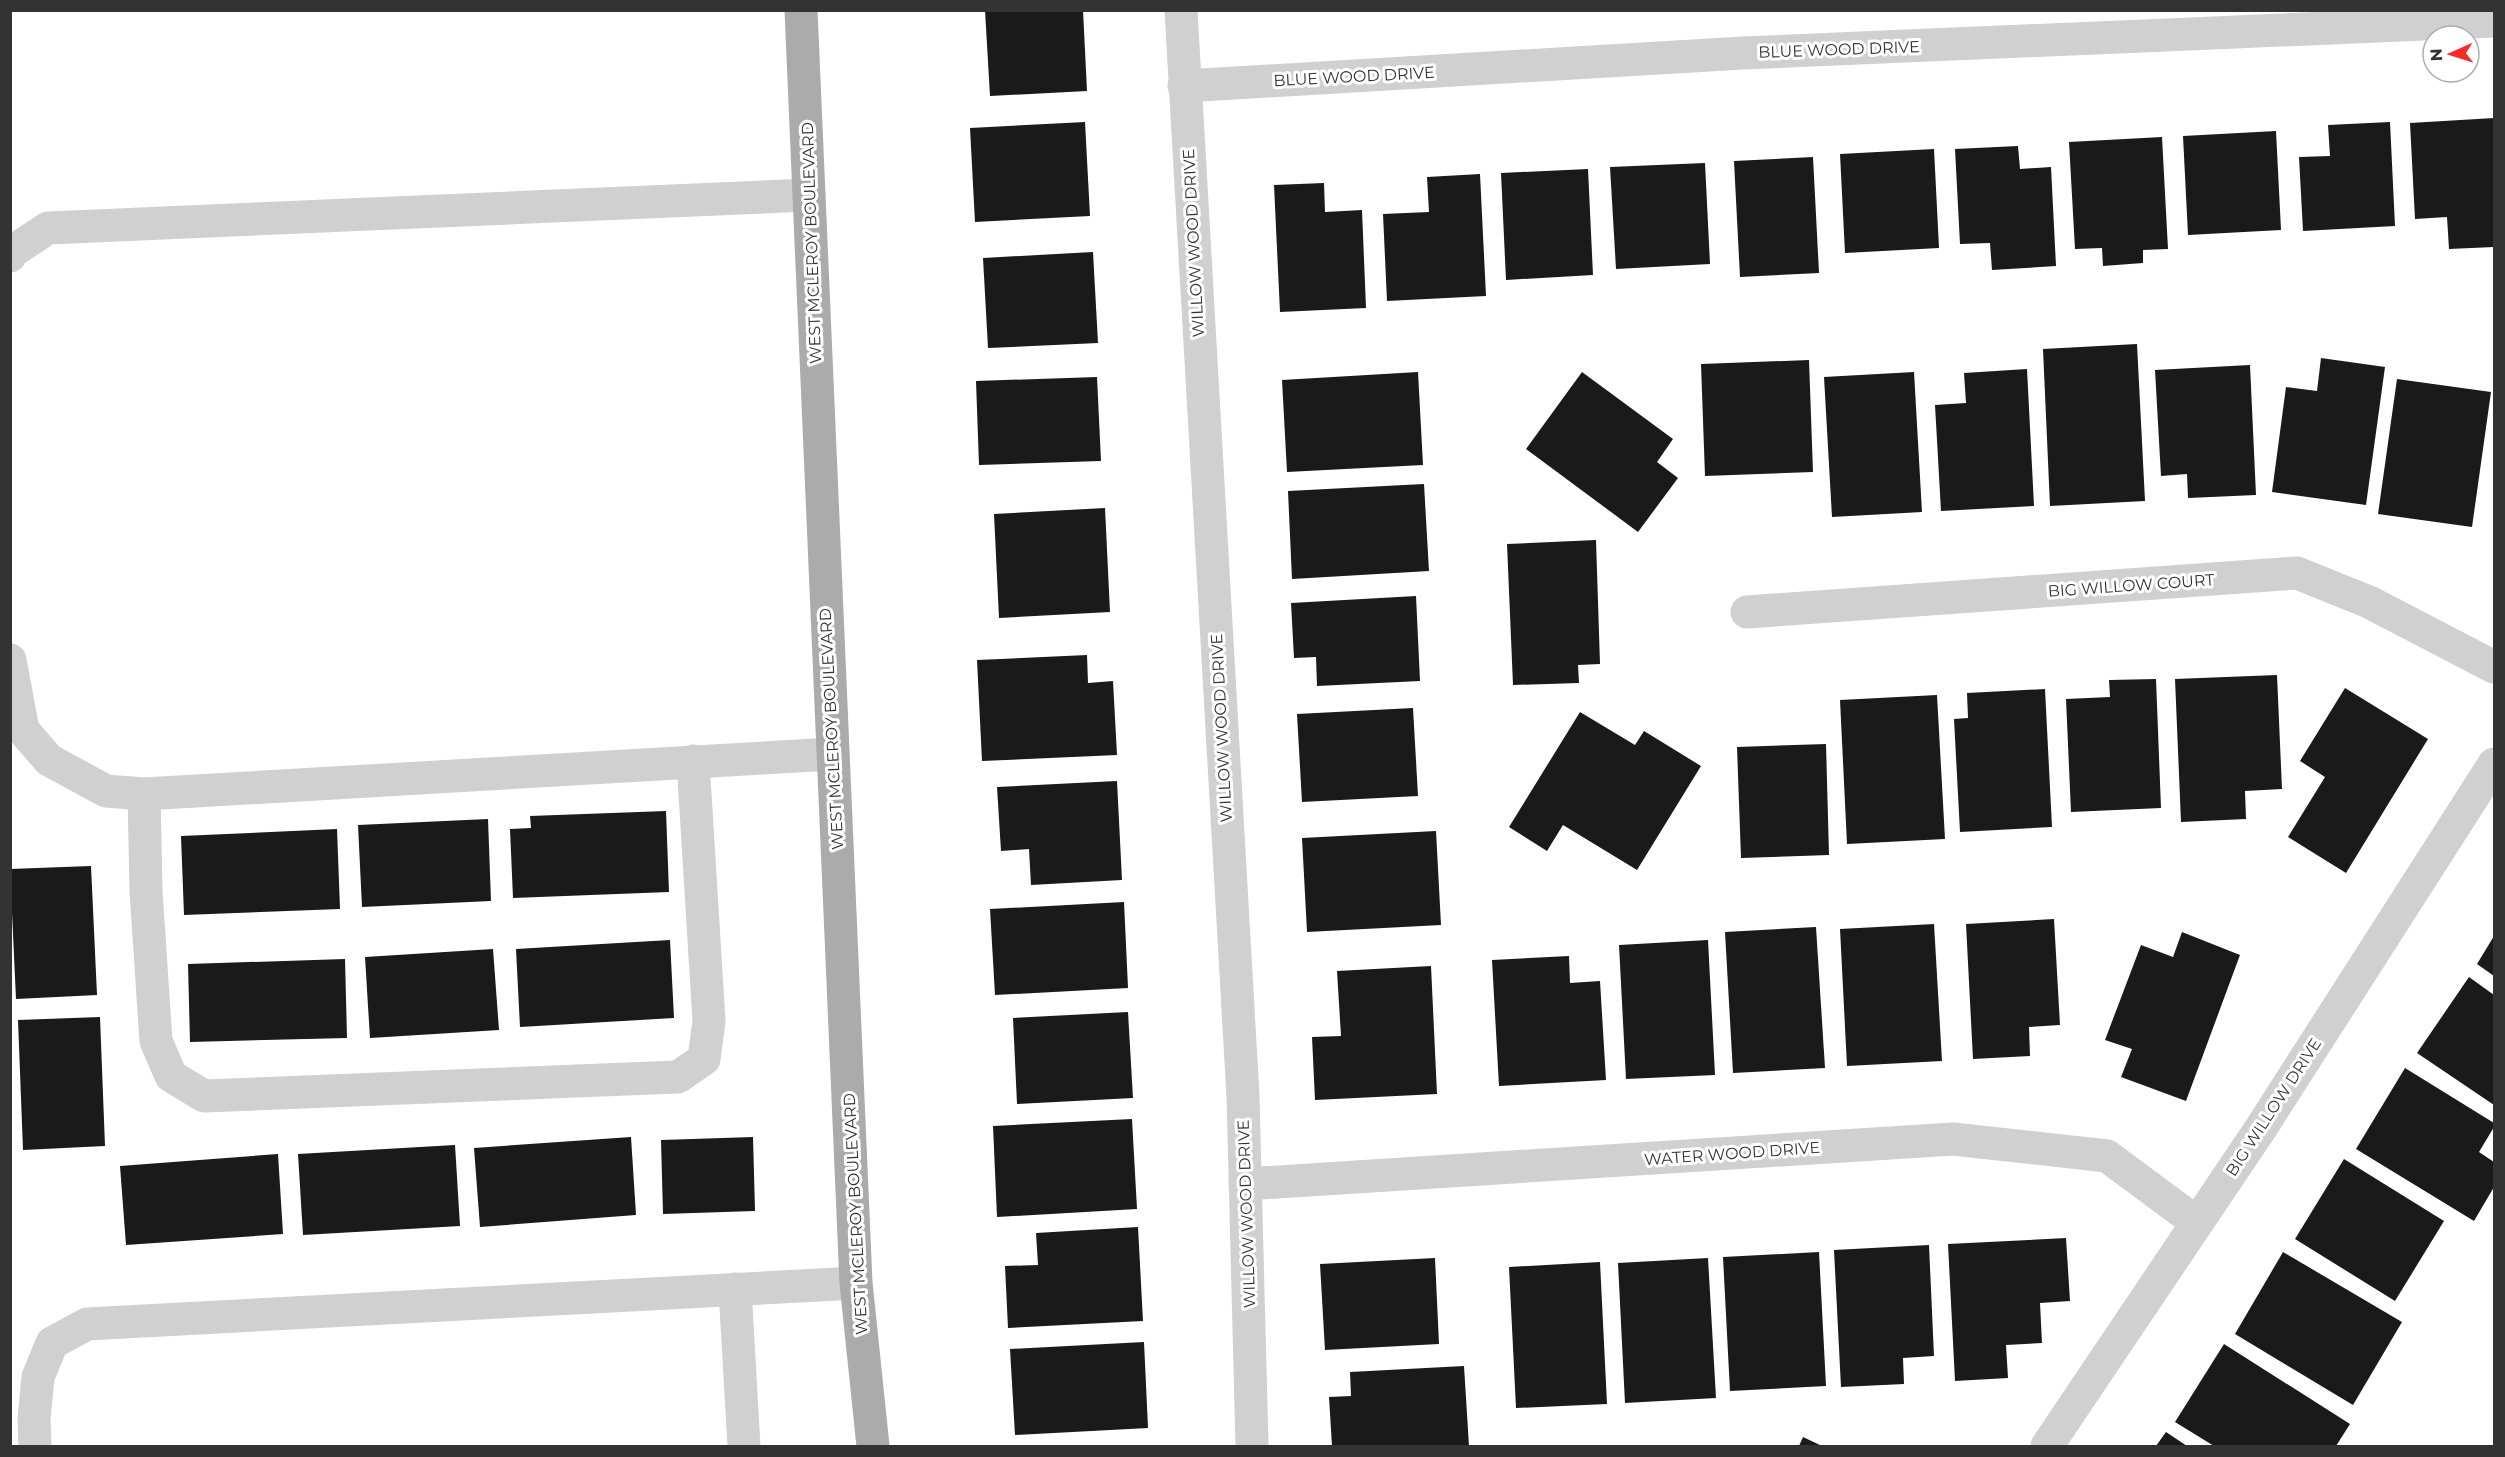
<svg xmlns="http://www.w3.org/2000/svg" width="2505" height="1457" viewBox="0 0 2505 1457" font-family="Montserrat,sans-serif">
  <rect width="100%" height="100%" fill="#fff"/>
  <g fill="#1a1a1a">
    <polygon points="985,10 1083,10 1087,91 990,96"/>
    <polygon points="2494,118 2494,247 2449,249 2447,217 2415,219 2410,123"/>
    <polygon points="1085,122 1090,216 975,222 970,128"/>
    <polygon points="2390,122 2395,226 2303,231 2299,157 2330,156 2328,125"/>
    <polygon points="2276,131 2281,230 2188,235 2183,136"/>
    <polygon points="2162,137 2168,249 2143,250 2143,263 2103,266 2102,248 2075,249 2069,142"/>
    <polygon points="2018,146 2020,169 2051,167 2056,266 1992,270 1990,243 1960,244 1955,149"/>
    <polygon points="1934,149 1939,248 1845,253 1840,154"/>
    <polygon points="1813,157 1819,273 1740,277 1734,161"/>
    <polygon points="1705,163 1710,264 1616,269 1610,167"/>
    <polygon points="1588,169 1593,275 1506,280 1501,173"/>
    <polygon points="1480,174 1486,296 1387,301 1383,214 1429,212 1427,177"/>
    <polygon points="1324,183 1325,212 1362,210 1366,308 1280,312 1274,185"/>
    <polygon points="1093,252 1098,343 988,348 983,258"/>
    <polygon points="2137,344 2145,501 2050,506 2043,349"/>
    <polygon points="2321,358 2385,367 2366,505 2272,492 2286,387 2317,391"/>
    <polygon points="1809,360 1813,472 1705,476 1701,364"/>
    <polygon points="2250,365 2256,495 2188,498 2187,474 2161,476 2155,370"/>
    <polygon points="2027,369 2034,506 1941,511 1935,405 1966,403 1964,373"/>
    <polygon points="1418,372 1423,465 1287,472 1282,380"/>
    <polygon points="1582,372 1673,439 1657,462 1678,478 1638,532 1526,449"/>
    <polygon points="1914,372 1922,512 1832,517 1824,377"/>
    <polygon points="1097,377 1101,461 979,465 976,381"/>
    <polygon points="2397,379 2491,392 2472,527 2378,514"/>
    <polygon points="1424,484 1429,571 1292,579 1288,491"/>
    <polygon points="1105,508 1110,612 999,618 994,514"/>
    <polygon points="1596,540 1600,664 1578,665 1579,683 1513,685 1507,544"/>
    <polygon points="1416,596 1420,681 1317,686 1316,657 1294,658 1291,603"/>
    <polygon points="1087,655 1088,683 1113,681 1117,755 982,761 977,660"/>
    <polygon points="2277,675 2282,789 2245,791 2246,819 2181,822 2175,679"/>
    <polygon points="2156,679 2161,808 2071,812 2066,699 2110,697 2109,680"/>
    <polygon points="2345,688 2428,739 2346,873 2288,837 2325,777 2300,761"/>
    <polygon points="2045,689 2052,827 1960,832 1954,719 1968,718 1967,693"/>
    <polygon points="1937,695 1945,839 1847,844 1840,700"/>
    <polygon points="1413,708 1418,796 1302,802 1297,714"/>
    <polygon points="1580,712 1635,745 1644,731 1701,766 1637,870 1563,825 1547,851 1509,827"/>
    <polygon points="1826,744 1829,855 1741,858 1737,747"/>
    <polygon points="1117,781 1122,880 1031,885 1029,849 1001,851 997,787"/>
    <polygon points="666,811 669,892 513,898 510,829 531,828 530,816"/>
    <polygon points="488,819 491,901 362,907 358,825"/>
    <polygon points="337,829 340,909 184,915 181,836"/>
    <polygon points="1436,831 1441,925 1307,932 1302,838"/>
    <polygon points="91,866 97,995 16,999 10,869"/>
    <polygon points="1124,902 1128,988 995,995 990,909"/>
    <polygon points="2054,919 2060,1025 2029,1027 2030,1056 1973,1059 1966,924"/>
    <polygon points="1934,924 1942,1061 1847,1066 1840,929"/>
    <polygon points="1816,927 1825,1068 1733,1073 1725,932"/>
    <polygon points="2182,932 2240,955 2186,1101 2121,1077 2132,1049 2105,1040 2141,945 2173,957"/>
    <polygon points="2494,936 2494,976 2477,964"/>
    <polygon points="670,940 674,1018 520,1027 516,949"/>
    <polygon points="1708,940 1715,1075 1626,1079 1619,945"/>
    <polygon points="493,949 499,1030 370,1038 365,957"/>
    <polygon points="1569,956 1570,983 1600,981 1606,1080 1499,1086 1492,960"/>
    <polygon points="345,959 347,1038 190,1042 188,964"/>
    <polygon points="1431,966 1437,1094 1315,1100 1312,1037 1341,1036 1337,971"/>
    <polygon points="2469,977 2494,995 2494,1105 2417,1053"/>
    <polygon points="1128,1012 1133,1098 1017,1104 1013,1018"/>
    <polygon points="100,1017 105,1146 23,1150 18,1020"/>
    <polygon points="2405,1068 2494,1123 2494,1127 2479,1152 2494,1162 2494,1187 2474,1221 2356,1149"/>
    <polygon points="1132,1119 1137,1209 997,1217 993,1126"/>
    <polygon points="631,1137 636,1215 480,1227 474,1148"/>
    <polygon points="753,1137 755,1211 663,1214 661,1140"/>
    <polygon points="455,1145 460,1226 303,1235 298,1154"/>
    <polygon points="278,1154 283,1234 126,1245 120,1166"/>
    <polygon points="2344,1159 2444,1221 2395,1301 2295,1239"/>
    <polygon points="1138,1227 1143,1321 1008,1328 1005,1266 1038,1265 1036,1233"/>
    <polygon points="2066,1238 2070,1301 2040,1303 2042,1343 2006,1345 2008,1378 1955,1381 1948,1244"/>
    <polygon points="1929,1245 1934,1356 1903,1358 1904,1384 1841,1387 1834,1250"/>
    <polygon points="1819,1252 1826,1386 1730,1391 1723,1257"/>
    <polygon points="2283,1252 2402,1322 2353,1405 2235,1334"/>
    <polygon points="1435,1258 1439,1344 1325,1350 1320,1264"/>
    <polygon points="1708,1258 1716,1398 1625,1403 1618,1263"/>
    <polygon points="1600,1262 1607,1404 1516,1408 1509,1267"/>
    <polygon points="1144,1342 1148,1428 1015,1435 1010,1349"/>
    <polygon points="2224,1344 2350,1424 2336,1446 2214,1446 2175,1422"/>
    <polygon points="1464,1366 1469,1446 1332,1446 1329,1397 1351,1396 1350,1372"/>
    <polygon points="2166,1432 2187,1446 2156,1446"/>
    <polygon points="1803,1437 1822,1446 1799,1446"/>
  </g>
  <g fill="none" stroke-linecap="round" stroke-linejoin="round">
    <g stroke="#d0d0d0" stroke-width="33">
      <polyline points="1181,10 1243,1096 1252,1446"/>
      <polyline points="1184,86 1743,53 2494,21"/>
      <polyline points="10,256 13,251 48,228 809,195"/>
      <polyline points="1747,612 2297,573 2369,602 2494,667"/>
      <polyline points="10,660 23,730 49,760 106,791 144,794"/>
      <polyline points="693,761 709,1021 704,1059 678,1077 204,1096 171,1076 156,1041 146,891 144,794 832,754"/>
      <polyline points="1245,1184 1953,1139 2107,1156 2196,1222"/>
      <polyline points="735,1289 744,1446"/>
      <polyline points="35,1446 34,1419 38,1377 52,1343 87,1324 856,1283"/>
      <polyline points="2047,1446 2261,1128 2494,764"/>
    </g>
    <polyline stroke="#ababab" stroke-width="33" points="801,10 856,1283 873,1446"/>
  </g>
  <g text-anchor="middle" stroke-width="6" stroke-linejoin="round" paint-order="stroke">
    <g font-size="16" fill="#333" stroke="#fff">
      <text transform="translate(1839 49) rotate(-2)" y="6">BLUE WOOD DRIVE</text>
      <text transform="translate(1354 76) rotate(-3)" y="6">BLUE WOOD DRIVE</text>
      <text transform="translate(811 243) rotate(-92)" y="6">WEST MCLEROY BOULEVARD</text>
      <text transform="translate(1193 243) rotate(-93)" y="6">WILLOW WOOD DRIVE</text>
      <text transform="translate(2131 585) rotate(-4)" y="6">BIG WILLOW COURT</text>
      <text transform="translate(1221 728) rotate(-93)" y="6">WILLOW WOOD DRIVE</text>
      <text transform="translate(831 729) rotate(-93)" y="6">WEST MCLEROY BOULEVARD</text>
      <text transform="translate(2273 1107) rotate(-57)" y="6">BIG WILLOW DRIVE</text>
      <text transform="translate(1732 1153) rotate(-4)" y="6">WATER WOOD DRIVE</text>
      <text transform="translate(855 1214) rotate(-93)" y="6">WEST MCLEROY BOULEVARD</text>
      <text transform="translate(1246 1214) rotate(-92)" y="6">WILLOW WOOD DRIVE</text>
    </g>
  </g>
  <rect width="2505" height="1457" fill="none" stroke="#333333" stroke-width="24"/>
  <g transform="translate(2451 54) rotate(267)"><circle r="28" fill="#ffffff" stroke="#adadad" stroke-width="1.5"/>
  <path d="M0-4.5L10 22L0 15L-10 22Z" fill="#f72a28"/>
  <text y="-9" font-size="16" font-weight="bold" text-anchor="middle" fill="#333333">N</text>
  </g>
</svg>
